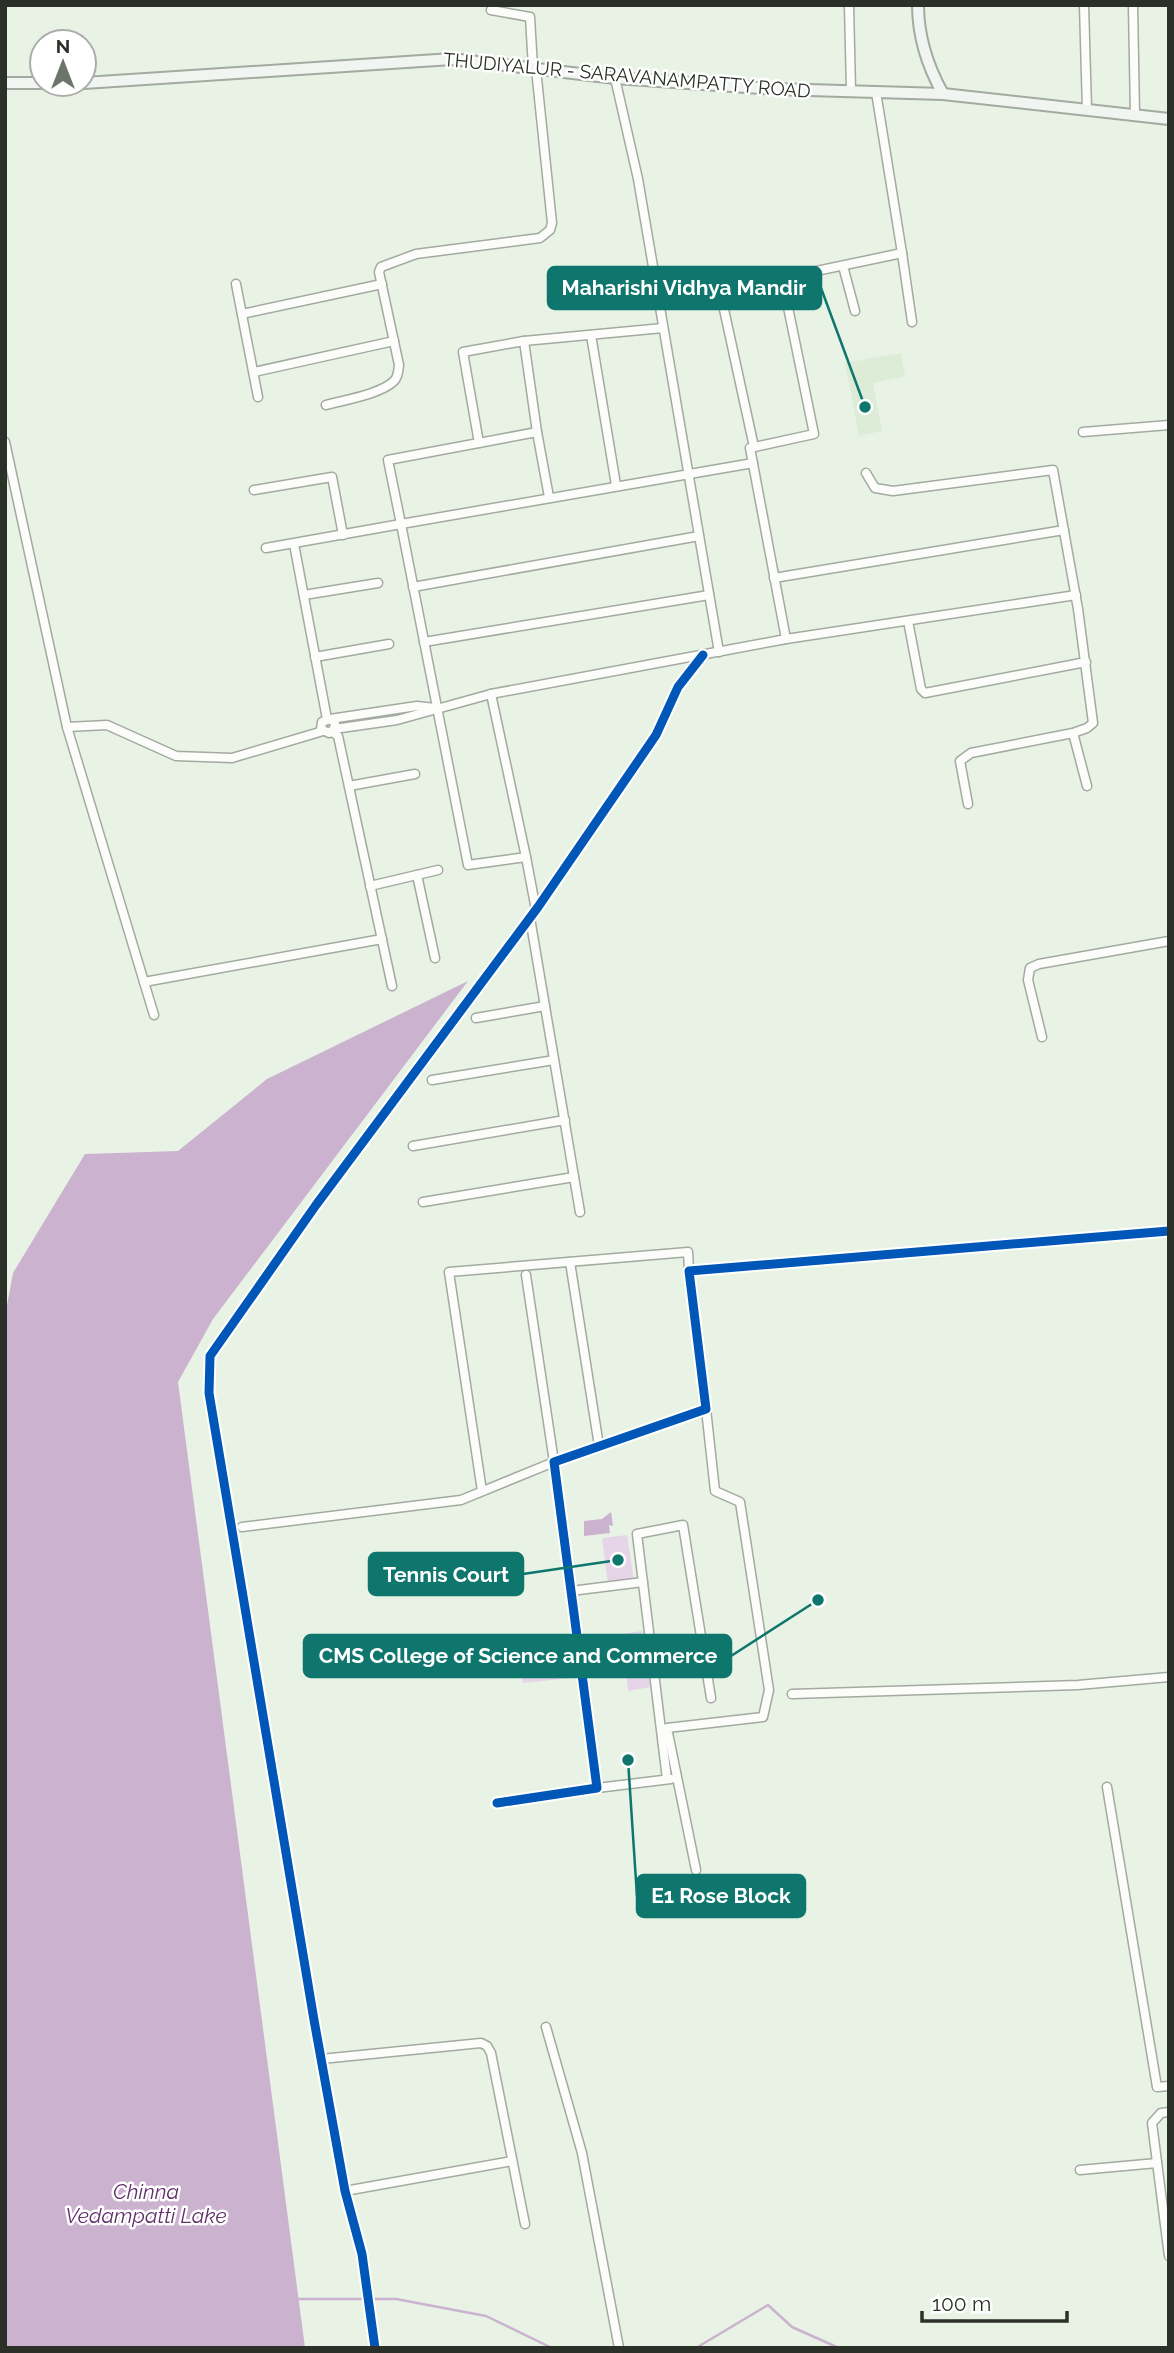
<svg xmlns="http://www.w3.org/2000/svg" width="1174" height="2353" viewBox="0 0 1174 2353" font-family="Raleway,sans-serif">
  <rect width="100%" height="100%" fill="#e8f2e5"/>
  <polygon fill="#dcecd7" points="901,353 905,376 873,383 882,431 859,436 845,363"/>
  <g fill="#e6d5e9">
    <polygon points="627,1535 634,1581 608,1584 602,1538"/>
    <polygon points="642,1631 650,1687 628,1691 622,1634"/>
    <polygon points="567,1661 570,1678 523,1683 520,1667"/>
  </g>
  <g fill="#cbb2cf">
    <polygon points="468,981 213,1319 178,1382 305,2348 5,2348 5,1316 13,1273 85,1154 178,1151 267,1079"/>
    <polygon points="611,1512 613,1526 609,1525 610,1533 584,1536 584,1521 602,1519"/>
  </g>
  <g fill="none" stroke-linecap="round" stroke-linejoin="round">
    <g stroke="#cbb2cf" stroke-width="2.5">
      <polyline points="298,2299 365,2299"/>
      <polyline points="372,2299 396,2299 486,2316 552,2348"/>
      <polyline points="696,2348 768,2305 792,2327 839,2348"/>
    </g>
    <defs>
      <g id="street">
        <polyline points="849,5 851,91"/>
        <polyline points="1084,5 1087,110"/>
        <polyline points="1133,5 1135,116"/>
        <polyline points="491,10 530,17 533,68"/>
        <polyline points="615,78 638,179 719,652"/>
        <polyline points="876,92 902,253"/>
        <polyline points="843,266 855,311"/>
        <polyline points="236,284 258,397"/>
        <polyline points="720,291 754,447"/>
        <polyline points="659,304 902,253 912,322"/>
        <polyline points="242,314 382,284"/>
        <polyline points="663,328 524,341 537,432 388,460 401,524 753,463"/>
        <polyline points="591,335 616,485"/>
        <polyline points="254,372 394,341"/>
        <path d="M326 405C344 400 381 394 394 381 399 376 398 370 399 365L379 272 381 267 416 254 540 238 550 230 552 223 536 69"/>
        <polyline points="537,432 549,497"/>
        <polyline points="1083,432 1169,425"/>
        <polyline points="5,442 67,727 154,1015"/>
        <polyline points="479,443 463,352 524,341"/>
        <polyline points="866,473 875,488 893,491 1053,470 1078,609 1093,723 1087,728 1073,733 971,753 960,761 968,804"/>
        <polyline points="254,490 332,477 343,535"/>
        <polyline points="294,544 327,719"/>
        <polyline points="266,548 401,524 468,865 526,857 491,694 786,639 750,448 814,434 782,278"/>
        <polyline points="774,578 1064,530"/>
        <polyline points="413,587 699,536"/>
        <polyline points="304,595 378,583"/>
        <polyline points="908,621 921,689 925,693 1086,662"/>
        <polyline points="786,639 1076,595"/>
        <polyline points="424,642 709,595"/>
        <polyline points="315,657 389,644"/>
        <polyline points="330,719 417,706 435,708"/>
        <polyline points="67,727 107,725 176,756 232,758 323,731"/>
        <polyline points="334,729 335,723 330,719 322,722 321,729 329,733 334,729 397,720 491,694"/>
        <polyline points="332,732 338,736 392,986"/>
        <polyline points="1073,733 1087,786"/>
        <polyline points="349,786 415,774"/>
        <polyline points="526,857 536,910"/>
        <polyline points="417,875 435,958"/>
        <polyline points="370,886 438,870"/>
        <polyline points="530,918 580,1212"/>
        <polyline points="144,982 382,939"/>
        <polyline points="476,1018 545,1006"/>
        <polyline points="1042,1037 1028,980 1030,968 1039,964 1169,941"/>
        <polyline points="432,1080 554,1060"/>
        <polyline points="413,1146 565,1120"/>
        <polyline points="423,1202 574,1177"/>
        <polyline points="570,1262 599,1446"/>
        <polyline points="482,1491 449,1272 688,1252 689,1271"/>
        <polyline points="242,1527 461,1500 554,1462 526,1275"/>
        <polyline points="571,1591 643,1582"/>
        <polyline points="792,1694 1078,1685 1169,1677"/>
        <polyline points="667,1779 637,1534 683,1525 711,1698"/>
        <polyline points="1107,1787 1157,2087 1169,2086"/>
        <polyline points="597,1788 671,1779"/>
        <polyline points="497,1803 597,1788 554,1462 706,1409 689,1271 1169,1231"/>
        <polyline points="696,1870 667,1728 763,1717 769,1690 740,1502 715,1491 706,1409"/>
        <polyline points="546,2027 582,2153 619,2348"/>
        <polyline points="321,2059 481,2043 487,2046 491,2053 525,2224"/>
        <polyline points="1169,2112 1161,2113 1152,2123 1169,2256"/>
        <polyline points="1080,2170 1157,2163"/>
        <polyline points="345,2191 512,2161"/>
        <polyline points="375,2348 362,2254 345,2191 314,2020 209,1393 210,1356 316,1205 538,907 656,735 678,687 703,655"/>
      </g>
      <g id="secondary">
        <path d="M918 5C918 36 928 67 943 94"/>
        <polyline points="5,83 42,83"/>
        <polyline points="84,83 452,59 615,78 775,89 943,94 1169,119"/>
      </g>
    </defs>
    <use href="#street" stroke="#a3aaa0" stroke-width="11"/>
    <use href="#secondary" stroke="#a3aaa0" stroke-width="14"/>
    <use href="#street" stroke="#fcfdfb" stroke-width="8"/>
    <use href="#secondary" stroke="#f1f5f1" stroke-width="10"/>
    <defs>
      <g id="cycleway">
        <polyline points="497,1803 597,1788 554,1462 706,1409 689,1271 1169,1231"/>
        <polyline points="375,2348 362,2254 345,2191 314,2020 209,1393 210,1356 316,1205 538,907 656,735 678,687 703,655"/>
      </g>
    </defs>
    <use href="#cycleway" stroke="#fff" stroke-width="13"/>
    <use href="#cycleway" stroke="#0057b8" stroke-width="9"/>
  </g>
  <g text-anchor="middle" stroke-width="5" stroke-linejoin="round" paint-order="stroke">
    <g font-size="19" fill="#2b3129" stroke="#fff">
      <text transform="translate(627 75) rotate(5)" y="7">THUDIYALUR - SARAVANAMPATTY ROAD</text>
    </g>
    <g font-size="21" font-style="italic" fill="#61306a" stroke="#fff">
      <text x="146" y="2199">Chinna<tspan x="146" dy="24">Vedampatti Lake</tspan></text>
    </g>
  </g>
  <path fill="none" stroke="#0f766e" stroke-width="2.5" d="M865 407L821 288M618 1560L523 1574M818 1600L731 1656M628 1760L637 1896"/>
  <g fill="#0f766e" stroke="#fff" stroke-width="2.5">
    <circle cx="865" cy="407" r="7"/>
    <circle cx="618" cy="1560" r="7"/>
    <circle cx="818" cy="1600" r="7"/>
    <circle cx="628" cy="1760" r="7"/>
  </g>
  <g fill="#0f766e" stroke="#0f766e" stroke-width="2.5">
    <rect x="548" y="267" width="273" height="42" rx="7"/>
    <rect x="369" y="1553" width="154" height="42" rx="7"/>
    <rect x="304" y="1635" width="427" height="42" rx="7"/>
    <rect x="637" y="1875" width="168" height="42" rx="7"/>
  </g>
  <g font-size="21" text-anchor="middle" font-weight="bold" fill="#fff">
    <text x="684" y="295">Maharishi Vidhya Mandir</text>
    <text x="446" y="1582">Tennis Court</text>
    <text x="518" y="1663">CMS College of Science and Commerce</text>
    <text x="721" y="1903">E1 Rose Block</text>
  </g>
  <rect width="1174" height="2353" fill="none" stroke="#2b3129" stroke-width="14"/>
  <g transform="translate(63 63)"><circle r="33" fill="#ffffff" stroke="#aaada9" stroke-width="2"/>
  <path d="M0-5L12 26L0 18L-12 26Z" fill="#6d756b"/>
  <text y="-10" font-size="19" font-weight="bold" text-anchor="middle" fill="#2b3129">N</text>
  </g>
  <path d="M922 2311v10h145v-10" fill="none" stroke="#2b3129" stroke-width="3.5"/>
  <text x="932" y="2311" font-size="21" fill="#2b3129" stroke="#ffffff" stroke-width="5" paint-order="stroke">100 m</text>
</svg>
